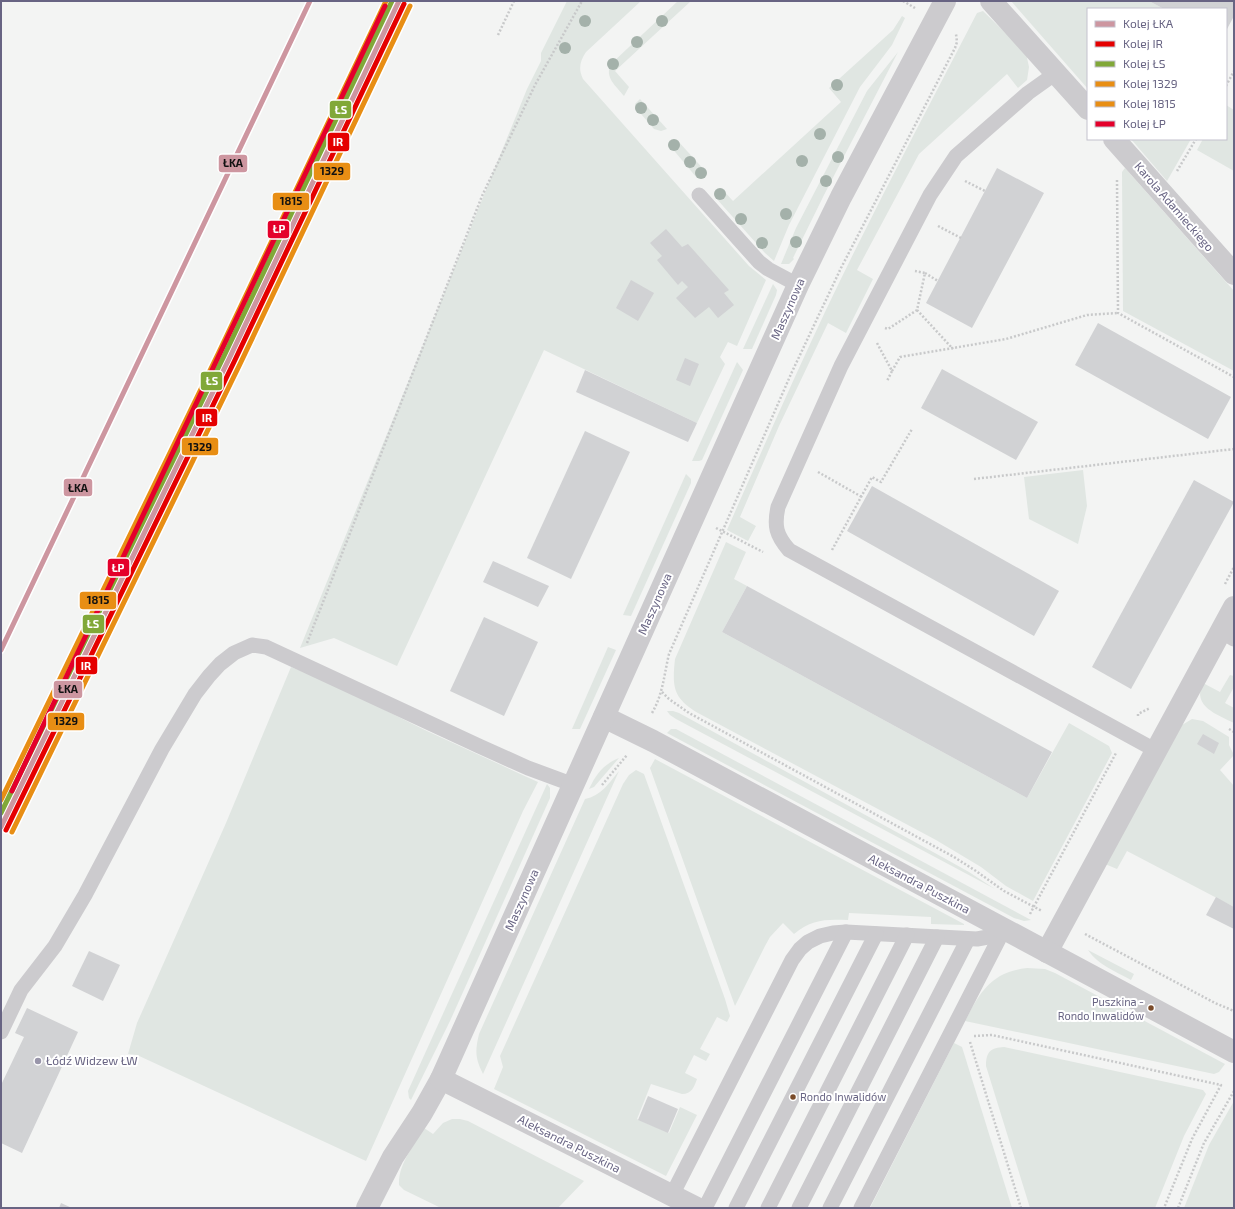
<svg xmlns="http://www.w3.org/2000/svg" width="1235" height="1209" viewBox="0 0 1235 1209" font-family="'Exo 2',sans-serif">
  <rect width="100%" height="100%" fill="#f3f4f3"/>
  <g fill="#e0e6e2">
    <path d="M567 1H641L586 52C580 61 578 69 583 79L749 266 766 280 737 346 728 342 720 357 725 364 697 423 544 350 397 666 334 638 300 648 527 89 541 61V53Z"/>
    <path d="M678 1H691L615 71 629 87 624 96C616 86 604 77 611 64Z"/>
    <polygon points="1011,1 1149,1 1164,9 1088,9 1088,89"/>
    <path d="M983 11 1026 53 1029 67 1027 80 1018 88 1007 74 919 154 857 270 873 279 846 333 828 323 779 426 740 517 756 526 748 541 727 530C759 457 791 384 825 312 873 211 926 112 977 13Z"/>
    <polygon points="902,16 905,18 892,45 860,87 789,225 774,261 765,253 715,197 715,194 721,188 733,201 841,102 829,88 893,30"/>
    <polygon points="898,52 824,195 793,258 794,259 789,264 781,264 796,228 867,91"/>
    <polygon points="640,99 667,129 661,131 654,129 635,107 635,104"/>
    <polygon points="1226,105 1234,110 1234,171 1197,150 1203,139 1226,139"/>
    <polygon points="1131,139 1191,139 1167,181"/>
    <polygon points="677,140 707,173 702,178 697,178 671,147 670,145 673,141"/>
    <polygon points="1125,168 1234,291 1234,371 1123,311 1122,172"/>
    <polygon points="773,284 777,290 776,295 752,349 743,349"/>
    <polygon points="737,362 743,370 702,460 699,461 692,461"/>
    <polygon points="1083,470 1087,506 1078,544 1029,519 1024,477"/>
    <polygon points="686,474 691,479 691,483 631,616 623,615"/>
    <path d="M726 542 746 552 734 579 747 586 722 632 1027 798 1069 723 1109 746 1112 753 1033 901 1006 886 981 867 936 840 698 713C673 698 672 687 675 659Z"/>
    <polygon points="608,647 616,650 580,729 572,729"/>
    <path d="M291 667C338 685 382 709 427 731 464 748 501 765 538 782L523 811 366 1161 137 1055 128 1054 137 1023 226 823Z"/>
    <path d="M1230 675 1234 676V687L1225 703 1234 708V723C1218 715 1191 706 1203 683L1220 692Z"/>
    <polygon points="667,711 673,711 679,713 944,858 969,872 995,889 676,719 670,715"/>
    <polygon points="1192,719 1203,721 1229,737 1229,745 1234,755 1220,770 1234,786 1234,907 1127,851 1117,869 1105,864 1182,725"/>
    <polygon points="671,729 676,729 1031,920 1024,921 1014,918 667,733"/>
    <path d="M619 758 594 787 589 789C596 774 604 764 619 758Z"/>
    <path d="M655 759 964 924V925L931 924V917L849 913 848 920C826 919 812 919 794 934L783 923 770 937 765 946 735 1006 650 768Z"/>
    <path d="M636 770 644 774 725 999 730 1016 727 1022 717 1017 700 1049 710 1054 706 1061 694 1055 685 1073 697 1079C694 1087 692 1094 682 1094L651 1084 637 1119 669 1133 680 1107 697 1115 666 1176 494 1089 503 1067 500 1056 623 784 629 775Z"/>
    <path d="M619 771 483 1074C475 1058 475 1051 479 1034L585 799C601 796 609 783 619 771Z"/>
    <polygon points="547,784 550,788 550,798 450,1021 411,1100 409,1098 408,1091"/>
    <path d="M1088 950 1134 974 1131 980C1115 971 1098 965 1088 950Z"/>
    <path d="M1027 968 1045 969 1055 973 1225 1064 1219 1072 1214 1074 965 1021C980 992 991 972 1027 968Z"/>
    <polygon points="954,1043 962,1047 1012,1208 870,1208"/>
    <path d="M1004 1047 1203 1090 1206 1094 1184 1136 1155 1208H1030L986 1066C986 1051 991 1048 1004 1047Z"/>
    <polygon points="1234,1101 1234,1208 1184,1208 1209,1145"/>
    <path d="M452 1119H460L468 1121 584 1181 558 1208H441L404 1190 399 1185C398 1164 414 1146 424 1128L433 1134 443 1123Z"/>
  </g>
  <g fill="#d1d2d4">
    <polygon points="1149,1 1234,1 1234,16 1226,31 1226,9 1164,9"/>
    <polygon points="997,168 1044,193 972,328 926,303"/>
    <polygon points="666,229 682,247 688,244 729,290 724,293 734,305 718,318 709,307 695,318 676,298 688,287 682,281 678,285 657,260 662,256 650,243"/>
    <polygon points="631,280 654,293 638,321 616,308"/>
    <polygon points="1098,323 1231,397 1208,439 1075,365"/>
    <polygon points="685,358 699,364 690,386 676,380"/>
    <polygon points="942,369 1038,422 1016,460 921,408"/>
    <polygon points="585,370 697,423 688,442 576,392"/>
    <polygon points="585,431 630,452 571,579 527,558"/>
    <polygon points="1194,480 1234,502 1131,689 1092,667"/>
    <polygon points="872,486 1059,591 1034,636 847,531"/>
    <polygon points="493,561 549,586 538,607 483,582"/>
    <polygon points="747,586 1052,752 1027,798 722,632"/>
    <polygon points="484,617 538,642 504,716 450,691"/>
    <polygon points="1203,734 1219,743 1214,754 1197,744"/>
    <polygon points="1216,897 1234,907 1234,929 1206,915"/>
    <polygon points="89,951 120,965 103,1001 72,986"/>
    <polygon points="27,1008 78,1032 22,1153 1,1143 1,1085 24,1037 15,1033"/>
    <polygon points="648,1096 678,1109 668,1133 638,1120"/>
    <polygon points="61,1203 72,1208 59,1208"/>
  </g>
  <g fill="none" stroke-linecap="round" stroke-linejoin="round">
    <g stroke="#c8c9ca" stroke-width="2.5" stroke-dasharray="2 2" stroke-linecap="butt">
      <polyline points="903,1 915,8"/>
      <polyline points="429,2 429,1"/>
      <polyline points="498,35 514,1"/>
      <polyline points="1226,86 1234,71"/>
      <polyline points="1177,171 1196,139"/>
      <polyline points="1117,180 1118,313 1234,377"/>
      <polyline points="965,181 985,191"/>
      <polyline points="938,226 961,238"/>
      <polyline points="925,273 938,281"/>
      <polyline points="917,310 953,349"/>
      <polyline points="885,328 888,329 917,310 925,273 915,271"/>
      <polyline points="877,343 892,371 887,381"/>
      <polyline points="892,371 900,357 1006,339 1087,315 1118,313"/>
      <polyline points="818,472 862,497"/>
      <polyline points="974,479 1234,449"/>
      <polyline points="716,528 763,552"/>
      <polyline points="832,550 872,477 881,482 912,429"/>
      <polyline points="1225,584 1234,567"/>
      <polyline points="307,643 482,196 535,85 582,1"/>
      <polyline points="662,692 669,699 689,713 954,857 976,871 1004,891 1042,911"/>
      <path d="M652 713C663 694 664 675 669 654L791 374 841 268 955 48 957 42 956 34"/>
      <polyline points="1138,716 1138,714 1150,708"/>
      <polyline points="1229,729 1234,732"/>
      <polyline points="602,785 627,755"/>
      <polyline points="1030,914 1116,753"/>
      <polyline points="1085,934 1215,1003 1234,1011"/>
      <polyline points="974,1036 992,1035 1221,1085 1192,1139 1164,1208"/>
      <polyline points="970,1042 1021,1208"/>
      <polyline points="1178,1208 1204,1143 1234,1091"/>
    </g>
    <g stroke="#cccbce" stroke-width="15">
      <path d="M1056 73 1028 93 956 156 930 195 841 366 778 507C774 526 776 535 789 550L1155 750"/>
      <polyline points="699,195 759,262 768,269 798,285"/>
      <polyline points="1221,631 1234,639"/>
      <polyline points="1,1032 21,990 55,946 85,895 162,749 195,694 209,676 220,664 234,653 252,645 266,647 479,746 528,768 574,785"/>
      <polyline points="672,1195 792,960 800,949 808,942 820,936 833,933 846,932 977,939 988,937 1004,929"/>
      <polyline points="705,1208 846,932"/>
      <polyline points="736,1208 876,934"/>
      <polyline points="768,1208 907,935"/>
      <polyline points="799,1208 937,937"/>
      <polyline points="830,1208 968,939"/>
      <polyline points="861,1208 1004,929"/>
    </g>
    <g stroke="#cccbce" stroke-width="22">
      <polyline points="991,1 1088,109"/>
      <polyline points="1114,139 1234,274"/>
      <polyline points="1047,952 1234,607"/>
      <polyline points="367,1208 393,1157 422,1113 441,1079"/>
    </g>
    <g stroke="#cccbce" stroke-width="22">
      <polyline points="604,717 653,741 1234,1052"/>
      <polyline points="697,1208 441,1079 798,285 841,197 945,1"/>
    </g>
    <defs>
      <g id="rail-1">
        <polyline points="1,650 310,1"/>
        <polyline points="1,827 229,359 399,1"/>
      </g>
      <polyline id="rail-2" points="6,830 234,362 404,4"/>
      <polyline id="rail-3" points="1,813 224,356 392,1"/>
      <polyline id="rail-4" points="12,832 240,364 410,6"/>
      <polyline id="rail-5" points="1,800 218,354 386,1"/>
      <polyline id="rail-6" points="12,791 385,6"/>
    </defs>
    <use href="#rail-1" stroke="#fff" stroke-width="8"/>
    <use href="#rail-2" stroke="#fff" stroke-width="8"/>
    <use href="#rail-3" stroke="#fff" stroke-width="8"/>
    <use href="#rail-4" stroke="#fff" stroke-width="8"/>
    <use href="#rail-5" stroke="#fff" stroke-width="8"/>
    <use href="#rail-6" stroke="#fff" stroke-width="8"/>
    <use href="#rail-1" stroke="#cd96a0" stroke-width="5"/>
    <use href="#rail-2" stroke="#e50000" stroke-width="5"/>
    <use href="#rail-3" stroke="#81a838" stroke-width="5"/>
    <use href="#rail-4" stroke="#e88e14" stroke-width="5"/>
    <use href="#rail-5" stroke="#e88e14" stroke-width="5"/>
    <use href="#rail-6" stroke="#e4002b" stroke-width="5"/>
  </g>
  <g fill="#a4b1aa">
    <circle cx="585" cy="21" r="6"/>
    <circle cx="662" cy="21" r="6"/>
    <circle cx="637" cy="42" r="6"/>
    <circle cx="565" cy="48" r="6"/>
    <circle cx="613" cy="64" r="6"/>
    <circle cx="837" cy="85" r="6"/>
    <circle cx="641" cy="108" r="6"/>
    <circle cx="653" cy="120" r="6"/>
    <circle cx="820" cy="134" r="6"/>
    <circle cx="674" cy="145" r="6"/>
    <circle cx="838" cy="157" r="6"/>
    <circle cx="802" cy="161" r="6"/>
    <circle cx="690" cy="162" r="6"/>
    <circle cx="701" cy="173" r="6"/>
    <circle cx="826" cy="181" r="6"/>
    <circle cx="720" cy="194" r="6"/>
    <circle cx="786" cy="214" r="6"/>
    <circle cx="741" cy="219" r="6"/>
    <circle cx="796" cy="242" r="6"/>
    <circle cx="762" cy="243" r="6"/>
  </g>
  <g fill="#7a4b2a" stroke="#fff" stroke-width="1.5">
    <circle cx="1151" cy="1008" r="3.5"/>
    <circle cx="793" cy="1097" r="3.5"/>
  </g>
  <circle fill="#9996aa" stroke="#fff" stroke-width="1.5" cx="38" cy="1061" r="4"/>
  <g text-anchor="middle" stroke-width="4" stroke-linejoin="round" paint-order="stroke">
    <g font-size="11" fill="#686483" stroke="#fff" text-anchor="end">
      <text x="1144" y="1006">Puszkina -<tspan x="1144" dy="14">Rondo Inwalidów</tspan></text>
      <text x="800" y="1101" text-anchor="start">Rondo Inwalidów</text>
    </g>
    <g font-size="12" fill="#686483" stroke="#fff">
      <text transform="translate(1174 207) rotate(49)" y="4">Karola Adamieckiego</text>
      <text transform="translate(788 309) rotate(-66)" y="4">Maszynowa</text>
      <text transform="translate(655 604) rotate(-66)" y="4">Maszynowa</text>
      <text transform="translate(919 884) rotate(28)" y="4">Aleksandra Puszkina</text>
      <text transform="translate(522 900) rotate(-66)" y="4">Maszynowa</text>
      <text transform="translate(569 1144) rotate(27)" y="4">Aleksandra Puszkina</text>
    </g>
    <g font-size="12" fill="#686483" stroke="#fff" text-anchor="start">
      <text x="46" y="1065">Łódź Widzew ŁW</text>
    </g>
  </g>
  <g stroke="#fff" stroke-width="1.5">
    <rect x="329" y="100" width="23" height="19" rx="4" fill="#81a838"/>
    <rect x="327" y="132" width="23" height="20" rx="4" fill="#e50000"/>
    <rect x="218" y="154" width="30" height="19" rx="4" fill="#cd96a0"/>
    <rect x="313" y="162" width="38" height="19" rx="4" fill="#e88e14"/>
    <rect x="272" y="192" width="38" height="19" rx="4" fill="#e88e14"/>
    <rect x="267" y="220" width="23" height="19" rx="4" fill="#e4002b"/>
    <rect x="200" y="371" width="23" height="20" rx="4" fill="#81a838"/>
    <rect x="195" y="408" width="23" height="19" rx="4" fill="#e50000"/>
    <rect x="181" y="437" width="38" height="19" rx="4" fill="#e88e14"/>
    <rect x="63" y="478" width="30" height="19" rx="4" fill="#cd96a0"/>
    <rect x="107" y="558" width="23" height="19" rx="4" fill="#e4002b"/>
    <rect x="79" y="591" width="38" height="19" rx="4" fill="#e88e14"/>
    <rect x="82" y="614" width="23" height="20" rx="4" fill="#81a838"/>
    <rect x="75" y="656" width="23" height="19" rx="4" fill="#e50000"/>
    <rect x="53" y="680" width="30" height="19" rx="4" fill="#cd96a0"/>
    <rect x="47" y="712" width="38" height="19" rx="4" fill="#e88e14"/>
  </g>
  <g font-size="11" text-anchor="middle" font-weight="bold" fill="#fff">
    <text x="341" y="114">ŁS</text>
    <text x="338" y="146">IR</text>
    <text x="279" y="233">ŁP</text>
    <text x="212" y="385">ŁS</text>
    <text x="207" y="422">IR</text>
    <text x="118" y="572">ŁP</text>
    <text x="93" y="628">ŁS</text>
    <text x="86" y="670">IR</text>
  </g>
  <g font-size="11" text-anchor="middle" font-weight="bold" fill="#111">
    <text x="233" y="167">ŁKA</text>
    <text x="332" y="175">1329</text>
    <text x="291" y="205">1815</text>
    <text x="200" y="451">1329</text>
    <text x="78" y="492">ŁKA</text>
    <text x="98" y="604">1815</text>
    <text x="68" y="693">ŁKA</text>
    <text x="66" y="725">1329</text>
  </g>
  <rect width="1235" height="1209" fill="none" stroke="#686483" stroke-width="4"/>
  <rect x="1087" y="8" width="140" height="132" fill="#ffffff" stroke="#c3c1cd"/>
  <rect x="1095" y="21" width="20" height="6" fill="#cd96a0" stroke="#c3c1cd"/>
  <text x="1123" y="28" font-size="12" fill="#686483">Kolej ŁKA</text>
  <rect x="1095" y="41" width="20" height="6" fill="#e50000" stroke="#c3c1cd"/>
  <text x="1123" y="48" font-size="12" fill="#686483">Kolej IR</text>
  <rect x="1095" y="61" width="20" height="6" fill="#81a838" stroke="#c3c1cd"/>
  <text x="1123" y="68" font-size="12" fill="#686483">Kolej ŁS</text>
  <rect x="1095" y="81" width="20" height="6" fill="#e88e14" stroke="#c3c1cd"/>
  <text x="1123" y="88" font-size="12" fill="#686483">Kolej 1329</text>
  <rect x="1095" y="101" width="20" height="6" fill="#e88e14" stroke="#c3c1cd"/>
  <text x="1123" y="108" font-size="12" fill="#686483">Kolej 1815</text>
  <rect x="1095" y="121" width="20" height="6" fill="#e4002b" stroke="#c3c1cd"/>
  <text x="1123" y="128" font-size="12" fill="#686483">Kolej ŁP</text>
</svg>
